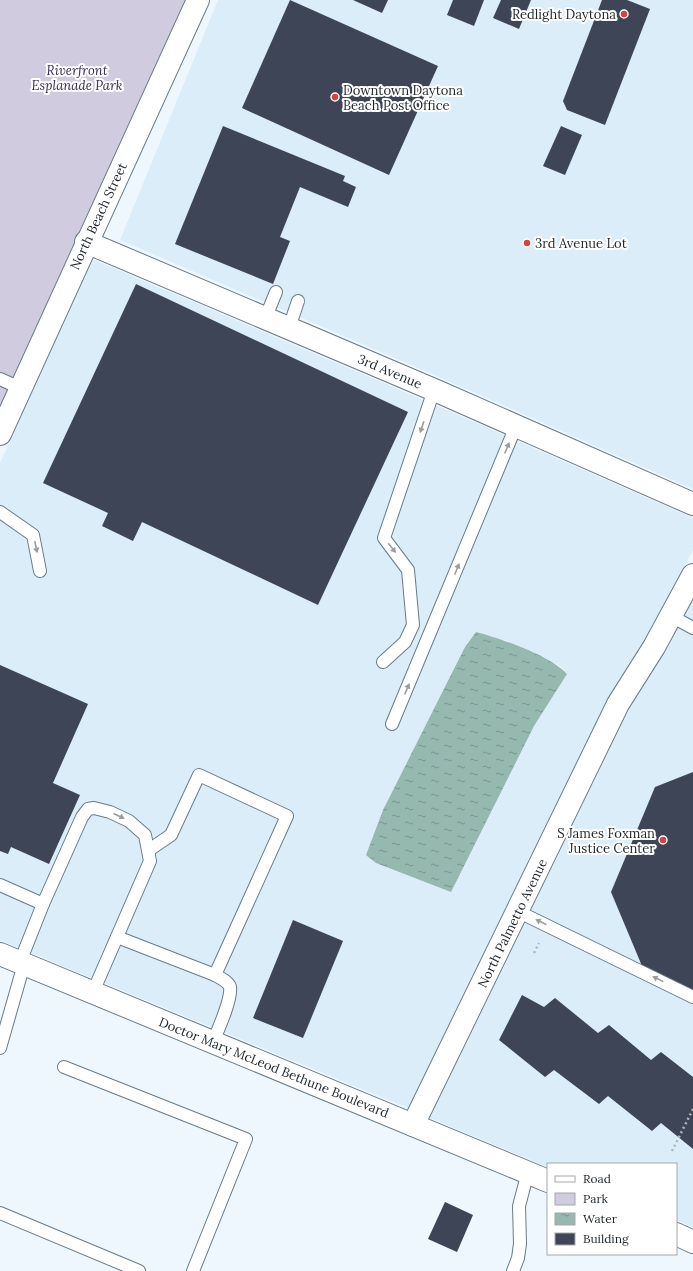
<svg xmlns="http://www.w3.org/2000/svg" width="693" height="1271" viewBox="0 0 693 1271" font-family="Lora,serif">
  <defs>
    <pattern id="water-ripples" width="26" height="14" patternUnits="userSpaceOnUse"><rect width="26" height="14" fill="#95b8af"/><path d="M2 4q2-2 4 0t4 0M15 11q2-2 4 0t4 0" fill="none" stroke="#79958f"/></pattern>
  </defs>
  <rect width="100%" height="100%" fill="#eef7fd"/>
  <g fill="#dbedf8" fill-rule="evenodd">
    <polygon points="218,0 693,0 693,489 446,380 120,240"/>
    <path d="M92 259 433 404 693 518V550L643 642 607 700 408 1108 0 940V463ZM505 640 560 666 567 674 534 726 366 855 383 810 465 647Z"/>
    <polygon points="693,600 693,1227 676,1220 676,1164 548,1164 548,1167 430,1118 629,709 665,652"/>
  </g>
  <polygon fill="#d0cbdf" points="0,0 198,0 0,434"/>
  <path fill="url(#water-ripples)" d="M476 632C502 639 549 655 567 674L534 726 451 892 376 863 366 855 383 810 465 647Z"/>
  <g fill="#3e4556">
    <polygon points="290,0 438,66 389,175 242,108"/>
    <polygon points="353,0 388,0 382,13"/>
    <polygon points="453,0 484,0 474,26 447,15"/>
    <polygon points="501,0 531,0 519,29 493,18"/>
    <polygon points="602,0 627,0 650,9 605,125 567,110 563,101"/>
    <polygon points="223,126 345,176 343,181 356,187 348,207 300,187 280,237 290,241 273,284 175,244"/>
    <polygon points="561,126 582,135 565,175 543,166"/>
    <polygon points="136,284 408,412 318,605 142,522 133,541 102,526 108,513 43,483"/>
    <polygon points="0,665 88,704 53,783 80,795 49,864 11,847 8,854 0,851"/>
    <polygon points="693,772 693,990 642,966 611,892 655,787"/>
    <polygon points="293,920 343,941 303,1038 253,1018"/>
    <polygon points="522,995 544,1007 555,998 598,1033 609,1025 651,1060 661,1052 693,1077 693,1149 661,1123 652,1131 608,1096 599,1104 554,1070 545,1077 499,1040"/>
    <polygon points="445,1202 473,1215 457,1252 428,1239"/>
  </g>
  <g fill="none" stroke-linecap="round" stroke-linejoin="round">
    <defs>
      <g id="service">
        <polyline points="265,319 276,292"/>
        <polyline points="289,328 298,301"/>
        <polyline points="0,379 20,388"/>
        <polyline points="0,512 33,535 40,571"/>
        <polyline points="671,616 693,628"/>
        <polyline points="383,662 405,642 413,625 408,570 384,538 434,390"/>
        <polyline points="392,724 516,426"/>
        <polyline points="149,850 171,835 199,775 287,816 215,975"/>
        <polyline points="0,885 43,904 20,962"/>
        <polyline points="43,904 82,817 88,809 94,808 110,812 129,821 145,835 150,861 93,992"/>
        <polyline points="517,911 693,997"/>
        <path d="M117 937 215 975C220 978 228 981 230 987 232 999 218 1030 213 1042"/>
        <polyline points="0,1048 24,964"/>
        <polyline points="64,1067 246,1139 193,1271"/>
        <polyline points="0,1213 139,1271"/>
        <polyline points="513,1271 518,1258 520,1244 519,1206 528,1172"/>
      </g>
      <polyline id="minor" points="86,242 439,392 693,504"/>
      <g id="tertiary">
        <polyline points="0,434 198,0"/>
        <polyline points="0,954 548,1181"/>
        <polyline points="413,1125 618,704 654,647 693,575"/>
        <polyline points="676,1234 693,1242"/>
      </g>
    </defs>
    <use href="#service" stroke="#687c89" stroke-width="14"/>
    <use href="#minor" stroke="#687c89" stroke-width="24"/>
    <use href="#tertiary" stroke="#687c89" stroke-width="24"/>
    <g stroke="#aeb6bc" stroke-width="2.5" stroke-dasharray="2 3" stroke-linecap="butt">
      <polyline points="534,953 539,943"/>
      <polyline points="672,1151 693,1109"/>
    </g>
    <use href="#service" stroke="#fff" stroke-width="12"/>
    <use href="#minor" stroke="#fff" stroke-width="22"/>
    <use href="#tertiary" stroke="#fff" stroke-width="22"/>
  </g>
  <defs><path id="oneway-solid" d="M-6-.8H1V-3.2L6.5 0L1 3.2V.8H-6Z"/></defs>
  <g fill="#999d9f">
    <use href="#oneway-solid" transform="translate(422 427) rotate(109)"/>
    <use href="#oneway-solid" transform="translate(507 448) rotate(-68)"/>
    <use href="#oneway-solid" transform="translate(36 547) rotate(78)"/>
    <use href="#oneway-solid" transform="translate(392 548) rotate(52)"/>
    <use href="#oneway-solid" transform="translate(457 569) rotate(-68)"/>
    <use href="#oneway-solid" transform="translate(407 689) rotate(-67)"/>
    <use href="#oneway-solid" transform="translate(119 816) rotate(25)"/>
    <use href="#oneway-solid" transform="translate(541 922) rotate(-154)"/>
    <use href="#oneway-solid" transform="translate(658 979) rotate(-154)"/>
  </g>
  <g fill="#d24342" stroke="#fff" stroke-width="1.5">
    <circle cx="624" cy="14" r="4"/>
    <circle cx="335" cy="97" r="4"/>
    <circle cx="527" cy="243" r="4"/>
    <circle cx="663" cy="840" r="4"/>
  </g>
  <g text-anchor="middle" stroke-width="4" stroke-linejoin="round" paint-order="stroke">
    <g font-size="13" fill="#1d252a" stroke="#fff" text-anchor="end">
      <text x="616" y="19">Redlight Daytona</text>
      <text x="343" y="95" text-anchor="start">Downtown Daytona<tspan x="343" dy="15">Beach Post Office</tspan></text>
      <text x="535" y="248" text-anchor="start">3rd Avenue Lot</text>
      <text x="655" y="838">S James Foxman<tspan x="655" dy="15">Justice Center</tspan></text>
    </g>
    <g font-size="13" font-style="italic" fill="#382c54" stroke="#fff">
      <text x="77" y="75">Riverfront<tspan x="77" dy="15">Esplanade Park</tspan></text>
    </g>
    <g font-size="13" fill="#1d252a" stroke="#fff">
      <text transform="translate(98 216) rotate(-65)" y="5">North Beach Street</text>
      <text transform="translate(390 371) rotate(23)" y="5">3rd Avenue</text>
      <text transform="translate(512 923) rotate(-64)" y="5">North Palmetto Avenue</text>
      <text transform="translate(274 1067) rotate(22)" y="5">Doctor Mary McLeod Bethune Boulevard</text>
    </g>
  </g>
  <rect x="547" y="1163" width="130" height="92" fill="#ffffff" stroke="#a5a8aa"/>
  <rect x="555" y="1176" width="20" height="6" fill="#ffffff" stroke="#a5a8aa"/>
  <text x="583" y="1183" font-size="12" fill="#1d252a">Road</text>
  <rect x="555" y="1193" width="20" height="12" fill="#d0cbdf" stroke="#a5a8aa"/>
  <text x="583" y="1203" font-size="12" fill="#1d252a">Park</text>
  <rect x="555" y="1213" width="20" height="12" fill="url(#water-ripples)" stroke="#a5a8aa"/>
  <text x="583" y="1223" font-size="12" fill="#1d252a">Water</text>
  <rect x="555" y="1233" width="20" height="12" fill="#3e4556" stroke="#a5a8aa"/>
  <text x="583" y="1243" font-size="12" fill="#1d252a">Building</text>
</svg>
